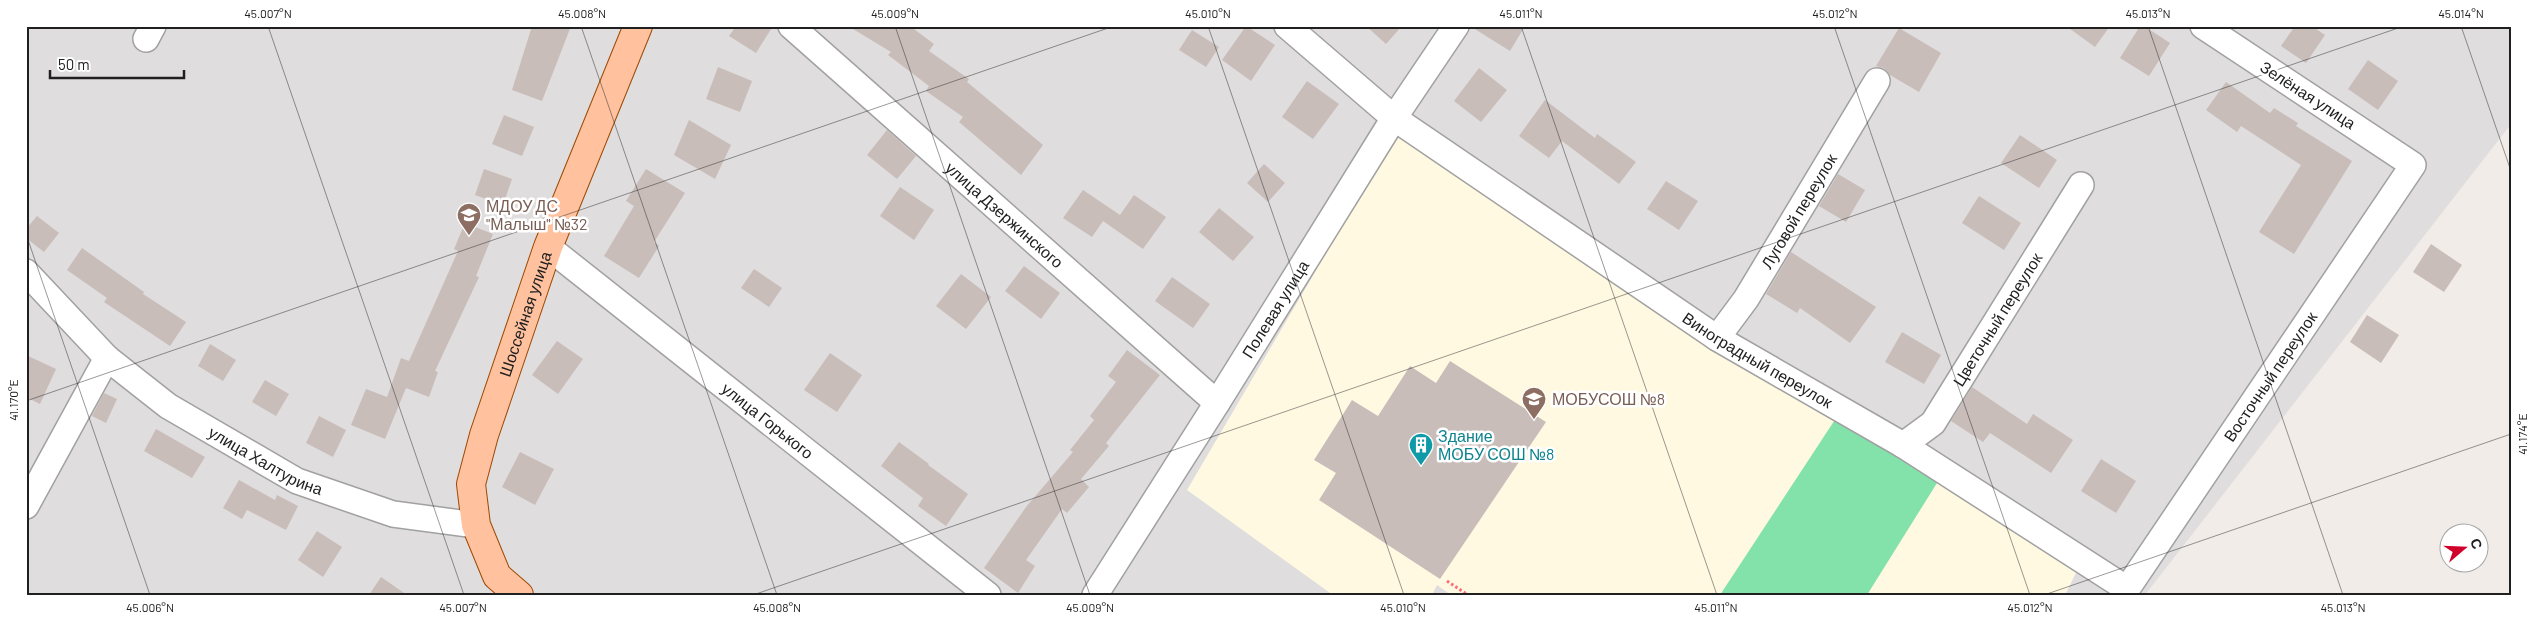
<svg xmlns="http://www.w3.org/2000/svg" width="2537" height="621" viewBox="0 0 2537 621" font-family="Barlow,sans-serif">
  <rect width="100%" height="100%" fill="#f1ece7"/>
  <polygon fill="#dfddde" points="26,26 2511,26 2511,124 2145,595 26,595"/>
  <polygon fill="#fff9e2" points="1402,124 2079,567 2065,595 1451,595 1437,585 1432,595 1333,595 1187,490"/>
  <polygon fill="#83e2aa" points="1840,412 1942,475 1867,595 1720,595"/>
  <g fill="#c9bdba">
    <polygon points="532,26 571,26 542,101 512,90"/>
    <polygon points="736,26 773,26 756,53 729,36"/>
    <polygon points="848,26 910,26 934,44 929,51 969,79 967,82 1043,145 1021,175 959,122 963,117 926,91 929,86 888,55 891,52"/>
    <polygon points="1246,26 1275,45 1251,81 1222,60"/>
    <polygon points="1366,26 1402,26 1386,44"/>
    <polygon points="1470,26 1525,26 1510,51"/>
    <polygon points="2066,26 2110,26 2095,47"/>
    <polygon points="2140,26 2144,26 2170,43 2149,76 2120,58"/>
    <polygon points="2295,26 2312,26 2325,35 2306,63 2281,46"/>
    <polygon points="1899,28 1941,53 1919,92 1890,75 1884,68 1876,66"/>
    <polygon points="1192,30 1219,47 1206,67 1179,50"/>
    <polygon points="2368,60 2398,81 2378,110 2348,89"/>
    <polygon points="718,67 752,81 740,112 706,99"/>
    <polygon points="1479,68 1507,90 1481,122 1454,101"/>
    <polygon points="1307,81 1339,104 1313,139 1282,117"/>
    <polygon points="2226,82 2270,113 2274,108 2298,123 2296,126 2352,161 2294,254 2259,232 2301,165 2241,126 2237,132 2206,110"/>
    <polygon points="1545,100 1595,138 1597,134 1636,162 1619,184 1562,141 1549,158 1519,136"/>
    <polygon points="504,115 534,127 522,156 492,144"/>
    <polygon points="689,120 731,145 715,179 674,155"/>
    <polygon points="887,130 916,156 897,179 867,155"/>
    <polygon points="2020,135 2057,160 2039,188 2001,163"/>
    <polygon points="1264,164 1285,183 1268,202 1247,183"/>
    <polygon points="484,169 512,179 503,205 475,195"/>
    <polygon points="646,169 685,193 654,242 659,246 639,278 604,256 634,206 626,201"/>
    <polygon points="1838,174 1865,190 1846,222 1819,206"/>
    <polygon points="1666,181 1698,201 1679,230 1647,209"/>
    <polygon points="900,187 934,210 914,240 880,216"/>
    <polygon points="1083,190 1120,215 1134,195 1166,217 1143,249 1103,221 1092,237 1063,218"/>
    <polygon points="1979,196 2021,223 2004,250 1962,223"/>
    <polygon points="1219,208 1254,237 1233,261 1199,232"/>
    <polygon points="37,216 59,233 44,252 26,238 26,229"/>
    <polygon points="465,223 493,234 476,276 479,277 435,371 438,372 429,397 406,388 385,439 351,425 366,389 387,397 401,358 409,361 458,251 454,249"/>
    <polygon points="2431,244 2462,265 2444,292 2413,272"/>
    <polygon points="82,248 144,292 143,294 186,322 170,346 104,302 107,298 67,270"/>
    <polygon points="1791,252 1876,307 1850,343 1800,308 1797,313 1766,294"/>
    <polygon points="1024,266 1060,293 1041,319 1005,291"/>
    <polygon points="754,269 782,288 769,307 741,288"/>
    <polygon points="961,274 991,297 966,329 936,306"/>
    <polygon points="1172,277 1210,304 1193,328 1155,301"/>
    <polygon points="2367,315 2399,335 2381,363 2350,342"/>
    <polygon points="1902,332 1941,355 1924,384 1885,362"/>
    <polygon points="557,341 583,359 558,394 532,375"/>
    <polygon points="210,344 236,360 223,381 198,366"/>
    <polygon points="1127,350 1160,375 1106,443 1109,446 1081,479 1089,487 1067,513 1062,509 1026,560 1035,566 1018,593 984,568 1026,507 1073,452 1070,450 1094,420 1090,416 1116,382 1108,376"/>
    <polygon points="830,353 862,375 837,412 804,390"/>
    <polygon points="26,355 56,369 40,404 26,397"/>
    <polygon points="1450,361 1546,422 1440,579 1319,500 1336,473 1314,460 1352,400 1378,416 1410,366 1436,383"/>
    <polygon points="265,380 289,394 276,416 252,402"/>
    <polygon points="1972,387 2027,424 2033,414 2073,440 2051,473 1990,433 1983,442 1951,421"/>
    <polygon points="104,393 117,399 106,423 92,416"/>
    <polygon points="319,416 346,430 333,457 306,443"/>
    <polygon points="156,429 205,457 192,478 144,451"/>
    <polygon points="899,442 929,464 928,465 968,494 946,526 918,506 923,498 881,466"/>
    <polygon points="520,452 554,469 535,505 502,487"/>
    <polygon points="2101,459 2136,481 2116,513 2081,491"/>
    <polygon points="239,480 275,500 277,495 298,506 286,530 247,510 242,519 223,508"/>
    <polygon points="317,531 342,547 323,577 298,560"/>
    <polygon points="381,577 407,595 369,595"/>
  </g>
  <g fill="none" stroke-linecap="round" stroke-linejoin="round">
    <defs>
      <g id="minor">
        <path id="s1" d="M791 26 1217 403"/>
        <path id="s2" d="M1287 26 1394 118 1717 338 1903 445 2127 589 2413 165 2203 26"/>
        <polyline points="146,39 153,26"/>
        <path id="s3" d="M548 247 988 595"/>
        <path id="s4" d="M26 272 107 358 168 406 297 481 393 514 476 525"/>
        <path id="s5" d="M1717 338 1746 299 1877 81"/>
        <path id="s6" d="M1903 445 1933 423 2081 185"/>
        <polyline points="26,506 107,358"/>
        <path id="s7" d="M1095 595 1217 403 1394 118 1456 26"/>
      </g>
      <g id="major">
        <path id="s8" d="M519 595 497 576 476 525 471 484 484 435 548 247 638 26"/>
      </g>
    </defs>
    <use href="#minor" stroke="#a1a1a1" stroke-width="28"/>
    <use href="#major" stroke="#9d4800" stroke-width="30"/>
    <polyline stroke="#fe6b7a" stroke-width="3" stroke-dasharray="2.5 2.5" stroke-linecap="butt" points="1447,581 1468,595"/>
    <use href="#minor" stroke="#fff" stroke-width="25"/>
    <use href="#major" stroke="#ffc19e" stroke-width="28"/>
  </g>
  <path fill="none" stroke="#202020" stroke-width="1" stroke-opacity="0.45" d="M268 26 464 595M581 26 777 595M895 26 1090 595M1208 26 1404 595M1521 26 1717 595M1834 26 2030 595M2148 26 2343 595M2461 26 2511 171M26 234 150 595M26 401 1114 26M753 595 2404 26M2044 595 2511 434"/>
  <defs>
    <symbol id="school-pin" viewBox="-11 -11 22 30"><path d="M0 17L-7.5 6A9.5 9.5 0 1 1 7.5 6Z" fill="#8d6e63" stroke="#fff"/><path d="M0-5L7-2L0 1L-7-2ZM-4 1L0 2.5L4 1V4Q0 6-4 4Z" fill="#fff"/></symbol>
    <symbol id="building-pin" viewBox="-11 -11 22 30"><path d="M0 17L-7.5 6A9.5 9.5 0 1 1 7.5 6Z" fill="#0f9aa8" stroke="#fff"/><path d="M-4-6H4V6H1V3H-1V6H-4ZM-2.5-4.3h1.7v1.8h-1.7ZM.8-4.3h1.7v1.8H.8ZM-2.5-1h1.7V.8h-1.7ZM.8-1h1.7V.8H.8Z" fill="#fff"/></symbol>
  </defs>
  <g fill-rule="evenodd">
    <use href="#school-pin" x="455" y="201" width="28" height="38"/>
    <use href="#school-pin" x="1520" y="385" width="28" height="38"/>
    <use href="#building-pin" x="1407" y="431" width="28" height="38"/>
  </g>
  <g text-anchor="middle" stroke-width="5" stroke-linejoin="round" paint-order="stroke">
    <g font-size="16" fill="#202020" stroke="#fff">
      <text transform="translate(2308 95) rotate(33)" y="6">Зелёная улица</text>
      <text dy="6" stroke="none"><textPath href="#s5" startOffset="151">Луговой переулок</textPath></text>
      <text dy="6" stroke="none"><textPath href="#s1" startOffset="285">улица Дзержинского</textPath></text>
      <text dy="6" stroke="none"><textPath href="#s7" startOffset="338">Полевая улица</textPath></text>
      <text dy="6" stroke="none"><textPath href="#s8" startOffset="304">Шоссейная улица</textPath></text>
      <text dy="6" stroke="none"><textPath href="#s6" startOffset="159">Цветочный переулок</textPath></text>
      <text dy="6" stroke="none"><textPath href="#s2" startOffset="578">Виноградный переулок</textPath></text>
      <text dy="6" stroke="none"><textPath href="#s2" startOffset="1269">Восточный переулок</textPath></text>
      <text dy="6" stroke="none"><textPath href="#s3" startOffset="280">улица Горького</textPath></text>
      <text dy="6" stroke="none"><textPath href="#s4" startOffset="308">улица Халтурина</textPath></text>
    </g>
    <g font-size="16" fill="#785e54" stroke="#fff" text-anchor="start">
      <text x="486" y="212">МДОУ ДС<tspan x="486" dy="18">"Малыш" №32</tspan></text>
      <text x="1552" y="405">МОБУСОШ №8</text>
    </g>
    <g font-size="16" fill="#0d838f" stroke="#fff" text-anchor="start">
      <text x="1438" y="442">Здание<tspan x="1438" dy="18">МОБУ СОШ №8</tspan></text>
    </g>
  </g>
  <rect width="2537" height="621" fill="none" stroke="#ffffff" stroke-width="55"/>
  <g transform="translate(2464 548) rotate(71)"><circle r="24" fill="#ffffff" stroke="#a6a6a6"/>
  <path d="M0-4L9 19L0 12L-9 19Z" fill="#d1002b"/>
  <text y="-8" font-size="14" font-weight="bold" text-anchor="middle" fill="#202020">С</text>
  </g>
  <path d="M50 70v8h134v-8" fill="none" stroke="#202020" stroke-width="2.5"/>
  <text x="58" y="70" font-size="15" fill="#202020" stroke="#ffffff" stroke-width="4" paint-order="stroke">50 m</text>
  <rect x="28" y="28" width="2482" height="566" fill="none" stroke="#202020" stroke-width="2"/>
  <g font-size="12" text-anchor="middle" fill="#202020">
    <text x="268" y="18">45.007°N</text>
    <text x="582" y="18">45.008°N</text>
    <text x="895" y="18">45.009°N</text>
    <text x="1208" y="18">45.010°N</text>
    <text x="1521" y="18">45.011°N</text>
    <text x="1835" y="18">45.012°N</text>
    <text x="2148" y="18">45.013°N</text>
    <text x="2461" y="18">45.014°N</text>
    <text transform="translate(14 400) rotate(-90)" y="4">41.170°E</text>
    <text transform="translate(2523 434) rotate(-90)" y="4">41.174°E</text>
    <text x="150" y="612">45.006°N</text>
    <text x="463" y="612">45.007°N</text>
    <text x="777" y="612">45.008°N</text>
    <text x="1090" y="612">45.009°N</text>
    <text x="1403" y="612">45.010°N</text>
    <text x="1716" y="612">45.011°N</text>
    <text x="2030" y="612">45.012°N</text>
    <text x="2343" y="612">45.013°N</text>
  </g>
</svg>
